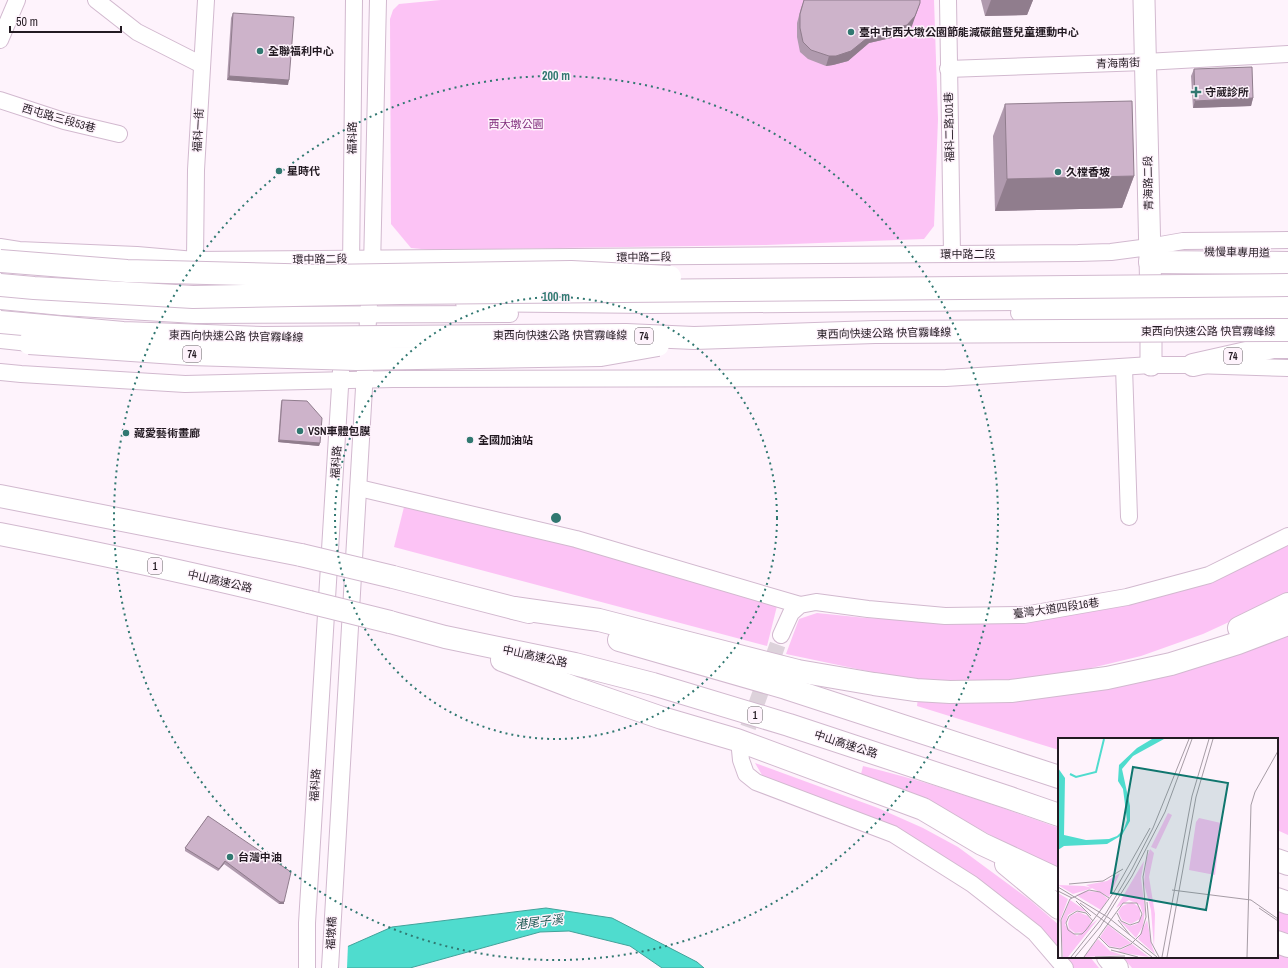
<svg xmlns="http://www.w3.org/2000/svg" width="1288" height="968" viewBox="0 0 1288 968" font-family="'Archivo Narrow','Noto Sans TC',sans-serif">
  <rect width="100%" height="100%" fill="#fef3fc"/>
  <g fill="#fcc3f5">
    <polygon points="441,0 934,0 938,119 934,226 924,239 766,245 432,250 411,248 391,224 390,19 393,10 399,4"/>
    <polygon points="405,503 579,544 778,602 767,646 394,547"/>
    <polygon points="1288,545 1288,595 1203,634 1141,656 1079,671 1002,683 942,682 900,678 786,654 799,619 817,613 866,618 1002,623 1060,617 1196,587"/>
    <polygon points="1288,630 1288,835 1277,830 1277,739 1059,739 1059,750 917,706 918,697 1026,697 1082,693 1150,678"/>
    <polygon points="755,763 878,808 923,828 958,847 1030,900 1059,925 1059,953 924,847 781,787 762,775"/>
    <path d="M863 766C930 782 994 805 1059 828V873L938 806 860 778Z"/>
    <polygon points="1277,909 1288,914 1288,938 1277,934"/>
    <polygon points="1277,952 1288,955 1288,968 1132,968 1123,957 1277,957"/>
    <polygon points="1063,957 1090,957 1099,968 1073,968"/>
  </g>
  <polygon fill="#4fdcce" stroke="#42a29a" points="546,908 612,918 697,962 704,968 662,968 630,946 569,931 540,932 410,968 299,968 392,927"/>
  <polygon fill="#fef3fc" points="348,944 347,968 297,968 298,966"/>
  <g fill="none" stroke-linecap="round" stroke-linejoin="round">
    <polyline stroke="#ddd2db" stroke-width="16" stroke-dasharray="16 8" stroke-linecap="butt" points="740,750 781,635"/>
    <defs>
      <g id="minor">
        <polyline points="96,0 137,32 202,65"/>
        <polyline points="948,0 952,254"/>
        <polyline points="0,40 17,0"/>
        <polyline points="948,69 1145,62 1288,54"/>
        <polyline points="0,100 64,121 119,134"/>
        <polyline points="0,247 19,250 137,255 195,260 1078,253 1111,252 1149,247 1183,241 1288,240"/>
        <polyline points="195,260 196,170 206,0"/>
        <polyline points="351,268 354,0"/>
        <polyline points="372,268 378,0"/>
        <polyline points="0,301 62,307 195,315 510,314"/>
        <polyline points="464,303 652,305 1288,300"/>
        <polyline points="1019,313 1288,313"/>
        <polyline points="0,340 29,343"/>
        <polyline points="1124,367 1129,517"/>
        <polyline points="0,372 21,374 185,384 393,379 946,378 1151,365 1193,365 1288,368"/>
        <polyline points="359,488 576,539 800,605"/>
        <polyline points="781,635 791,613 800,605 816,602 868,609 945,616 1024,615 1127,597 1209,575 1288,536"/>
        <polyline points="740,750 741,760 746,774 756,782 893,834 972,884 1035,933 1065,968"/>
        <polyline points="307,968 307,923 341,371"/>
        <polyline points="330,968 369,303"/>
      </g>
      <polyline id="major" points="1144,0 1151,301 1151,365"/>
      <g id="highway">
        <polyline points="1150,262 1288,263"/>
        <polyline points="1193,365 1273,347 1288,347"/>
        <polyline points="0,496 301,555"/>
        <path d="M0 534C103 554 206 576 309 602"/>
        <polyline points="393,577 529,612"/>
        <polyline points="514,608 599,620 798,671 874,684 916,690 950,692 1011,691 1107,678 1171,664 1238,643 1288,624"/>
        <polyline points="390,622 445,637 575,664 653,684 789,725 1010,798 1059,815"/>
        <polyline points="1239,628 1288,604"/>
        <polyline points="619,640 786,688 1059,777"/>
        <polyline points="502,660 575,688 662,718 737,740 923,809 982,844 1059,880"/>
        <polyline points="1277,860 1288,864"/>
        <polyline points="1006,864 1059,908"/>
        <polyline points="1277,899 1288,903"/>
        <polyline points="1277,942 1288,946"/>
        <polyline points="1108,957 1117,968"/>
      </g>
    </defs>
    <use href="#minor" stroke="#d2b9cf" stroke-width="18"/>
    <use href="#major" stroke="#d2b9cf" stroke-width="23"/>
    <use href="#highway" stroke="#d2b9cf" stroke-width="24"/>
    <use href="#minor" stroke="#fff" stroke-width="16"/>
    <use href="#major" stroke="#fff" stroke-width="21"/>
    <use href="#highway" stroke="#fff" stroke-width="22"/>
    <defs>
      <g id="highway-bridge">
        <polyline points="0,261 127,271 324,276 571,272 670,277"/>
        <polyline points="0,285 34,288 193,297 400,293 1288,285"/>
        <polyline points="0,322 123,333 263,338 626,335 694,338 875,332 1288,330"/>
        <polyline points="29,343 190,354 356,359 601,355 658,345"/>
        <polyline points="301,555 393,577"/>
        <polyline points="309,602 390,622"/>
      </g>
    </defs>
    <use href="#highway-bridge" stroke="#d2b9cf" stroke-width="24" stroke-linecap="butt"/>
    <use href="#highway-bridge" stroke="#fff" stroke-width="22"/>
  </g>
  <g fill="#b09aae">
    <polygon points="804,0 912,26 904,35 869,43 848,61 833,65 826,66 808,59 800,52 797,37 797,23 801,8"/>
    <polygon points="981,0 1033,0 1027,15 985,16"/>
    <polygon points="233,13 288,85 227,80 231,18"/>
    <polygon points="1194,69 1253,98 1251,106 1193,108 1191,76"/>
    <polygon points="1005,104 1134,176 1122,208 995,211 993,136"/>
    <polygon points="282,400 320,443 319,446 278,442 281,402"/>
    <polygon points="208,816 284,902 284,904 279,904 224,864 218,871 185,851 185,848"/>
  </g>
  <g fill="#907d8d">
    <polygon points="991,0 1033,0 1027,15 985,16"/>
    <polygon points="920,3 912,26 904,35 869,43 848,61 833,65 826,66 829,56 872,34"/>
    <polygon points="229,76 289,80 288,85 227,80"/>
    <polygon points="1253,98 1251,106 1193,108 1195,101"/>
    <polygon points="1134,176 1122,208 995,211 1007,179"/>
    <polygon points="279,440 320,443 319,446 278,442"/>
    <polygon points="225,861 224,864 218,871 219,869"/>
    <polygon points="280,902 284,902 284,904 279,904"/>
  </g>
  <g fill="#cdb3ca" stroke="#907d8d">
    <polygon points="804,0 920,0 920,3 915,16 907,25 872,34 851,51 836,56 829,56 811,50 803,42 800,28 800,14"/>
    <polygon points="233,13 294,17 289,80 229,76"/>
    <polygon points="1252,67 1253,98 1195,101 1194,69"/>
    <polygon points="1132,101 1134,176 1007,179 1005,104"/>
    <polygon points="282,400 307,401 322,418 320,443 279,440"/>
    <polygon points="208,816 291,872 284,902 280,902 225,861 219,869 185,848"/>
  </g>
  <g fill="none" stroke="#317871" stroke-width="2" stroke-dasharray="2 4">
    <circle cx="556" cy="518" r="221"/>
    <circle cx="556" cy="518" r="442"/>
  </g>
  <g fill="#317871" stroke="#fef3fc" stroke-width="1.5">
    <circle cx="851" cy="32" r="4"/>
    <circle cx="260" cy="51" r="4"/>
    <path d="M1194 86h4v4h4v4h-4v4h-4v-4h-4v-4h4z"/>
    <circle cx="279" cy="171" r="4"/>
    <circle cx="1058" cy="172" r="4"/>
    <circle cx="300" cy="431" r="4"/>
    <circle cx="126" cy="433" r="4"/>
    <circle cx="470" cy="440" r="4"/>
    <circle cx="230" cy="857" r="4"/>
  </g>
  <g text-anchor="middle" stroke-width="3" stroke-linejoin="round" paint-order="stroke">
    <g fill="#fef3fc" stroke="#655b63" stroke-width="1">
      <rect x="635" y="328" width="18" height="16" rx="3"/>
      <rect x="183" y="346" width="18" height="16" rx="3"/>
      <rect x="1224" y="348" width="18" height="16" rx="3"/>
      <rect x="148" y="558" width="14" height="16" rx="3"/>
      <rect x="748" y="707" width="14" height="16" rx="3"/>
    </g>
    <g font-size="10" font-weight="bold" fill="#231a22">
      <text x="644" y="340">74</text>
      <text x="192" y="358">74</text>
      <text x="1233" y="360">74</text>
      <text x="155" y="570">1</text>
      <text x="755" y="719">1</text>
    </g>
    <g font-size="11" font-weight="bold" fill="#231a22" stroke="#fef3fc" text-anchor="start">
      <text x="859" y="36">臺中市西大墩公園節能減碳館暨兒童運動中心</text>
      <text x="268" y="55">全聯福利中心</text>
      <text x="1205" y="96">守葳診所</text>
      <text x="287" y="175">星時代</text>
      <text x="1066" y="176">久樘香坡</text>
      <text x="308" y="435">VSN車體包膜</text>
      <text x="134" y="437">藏愛藝術畫廊</text>
      <text x="478" y="444">全國加油站</text>
      <text x="238" y="861">台灣中油</text>
    </g>
    <g font-size="11" fill="#231a22" stroke="#fef3fc">
      <text transform="translate(1118 63) rotate(-2)" y="4">青海南街</text>
      <text transform="translate(59 118) rotate(16)" y="4">西屯路三段53巷</text>
      <text transform="translate(949 127) rotate(-91)" y="4">福科二路101巷</text>
      <text transform="translate(198 130) rotate(-87)" y="4">福科一街</text>
      <text transform="translate(352 138) rotate(-89)" y="4">福科路</text>
      <text transform="translate(1148 183) rotate(-91)" y="4">青海路二段</text>
      <text transform="translate(1237 252) rotate(1)" y="4">機慢車專用道</text>
      <text x="968" y="258">環中路二段</text>
      <text transform="translate(644 257) rotate(-1)" y="4">環中路二段</text>
      <text transform="translate(320 259) rotate(-1)" y="4">環中路二段</text>
      <text x="1208" y="335">東西向快速公路 快官霧峰線</text>
      <text transform="translate(884 333) rotate(-1)" y="4">東西向快速公路 快官霧峰線</text>
      <text x="560" y="339">東西向快速公路 快官霧峰線</text>
      <text transform="translate(236 336) rotate(1)" y="4">東西向快速公路 快官霧峰線</text>
      <text transform="translate(336 462) rotate(-86)" y="4">福科路</text>
      <text transform="translate(220 581) rotate(13)" y="4">中山高速公路</text>
      <text transform="translate(1056 608) rotate(-8)" y="4">臺灣大道四段16巷</text>
      <text transform="translate(535 656) rotate(12)" y="4">中山高速公路</text>
      <text transform="translate(846 744) rotate(18)" y="4">中山高速公路</text>
      <text transform="translate(315 785) rotate(-86)" y="4">福科路</text>
      <text transform="translate(331 933) rotate(-87)" y="4">福墩橋</text>
    </g>
    <g font-size="11" fill="#822e7d" stroke="#fef3fc">
      <text x="516" y="128">西大墩公園</text>
    </g>
    <g font-size="12" font-style="italic" fill="#235d57" stroke="#fef3fc">
      <text transform="translate(539 922) rotate(-7)" y="4">港尾子溪</text>
    </g>
  </g>
  <g transform="translate(1058 738)">
    <rect width="220" height="220" fill="#fef3fc"/>
    <path d="M110 75 114 77 98 111 93 109ZM141 80 163 85 157 137 131 132 138 84ZM92 111 96 115 91 139 97 176 96 210 93 172 86 146 88 122ZM86 123 83 140 87 172 85 188 78 200 62 183 72 188 79 186 85 176 82 167 71 162 58 170ZM62 135 51 159 28 147 49 143ZM0 147 26 148 35 150 15 156ZM27 153 42 154 50 161 43 172 18 157ZM0 155 10 161 1 185 0 173ZM12 162 30 174 19 172 10 177 7 187 19 198 40 181 10 219H5L3 184ZM74 164 82 170V181L73 186 64 182 60 174 64 168ZM20 174 30 178 34 184 26 194 17 195 11 190 10 186 12 178ZM89 182 94 208 97 216 80 201ZM50 187 73 205 62 210 51 208 42 199ZM40 201 52 213 64 217 26 219ZM74 206 91 219 59 214Z" fill="#fcc3f5"/>
    <path d="M94 1H106L75 18 64 31 72 68V83L64 97 49 106 6 108 0 112V30L7 40 6 97 28 102 51 101 59 98 66 91 69 82 65 51 60 43 61 27 79 10Z" fill="#4fdcce"/>
    <path fill="none" stroke="#4fdcce" stroke-width="2" d="M12 36 18 39 38 34 46 1"/>
    <path fill="none" stroke="#a69ca5" stroke-width="1" d="M11 146 45 143 65 131M0 149 51 180 99 219M114 152 193 162 220 181M0 153 14 160M18 163 33 178M89 164 93 204 101 219M22 165 94 219M201 170 220 183M60 182 72 197M35 183 28 175 19 173 11 178 8 185 10 192 16 196H24L28 192 56 154 92 90M41 199 51 209 62 211 73 206 83 196 88 179 85 139 90 112M53 212 80 219M4 219 3 182 12 161 31 152 42 154 51 160M13 219 48 175 74 131 95 90 131 1M17 219 42 189 74 138 107 74 134 1M26 219 65 165H79L84 176 81 184 72 187 63 183 59 175M37 219 67 218M104 219 134 58 151 1M109 219 138 59 155 1M189 219 193 67 197 54 220 13"/>
    <path fill="#0f766e" fill-opacity="0.15" stroke="#0f766e" stroke-width="2" d="M75 29 170 45 148 172 53 155Z"/>
    <rect width="220" height="220" fill="none" stroke="#231a22" stroke-width="2"/>
  </g>
  <circle cx="556" cy="518" r="6" fill="#317871" stroke="#fef3fc" stroke-width="2"/>
  <g font-size="12" text-anchor="middle" font-weight="bold" fill="#317871" stroke="#fef3fc" stroke-width="3" stroke-linejoin="round" paint-order="stroke">
    <text x="556" y="80">200 m</text>
    <text x="556" y="301">100 m</text>
  </g>
  <path d="M10 26v6h111v-6" fill="none" stroke="#231a22" stroke-width="2"/>
  <text x="16" y="26" font-size="12" fill="#231a22" stroke="#fef3fc" stroke-width="3" paint-order="stroke">50 m</text>
</svg>
